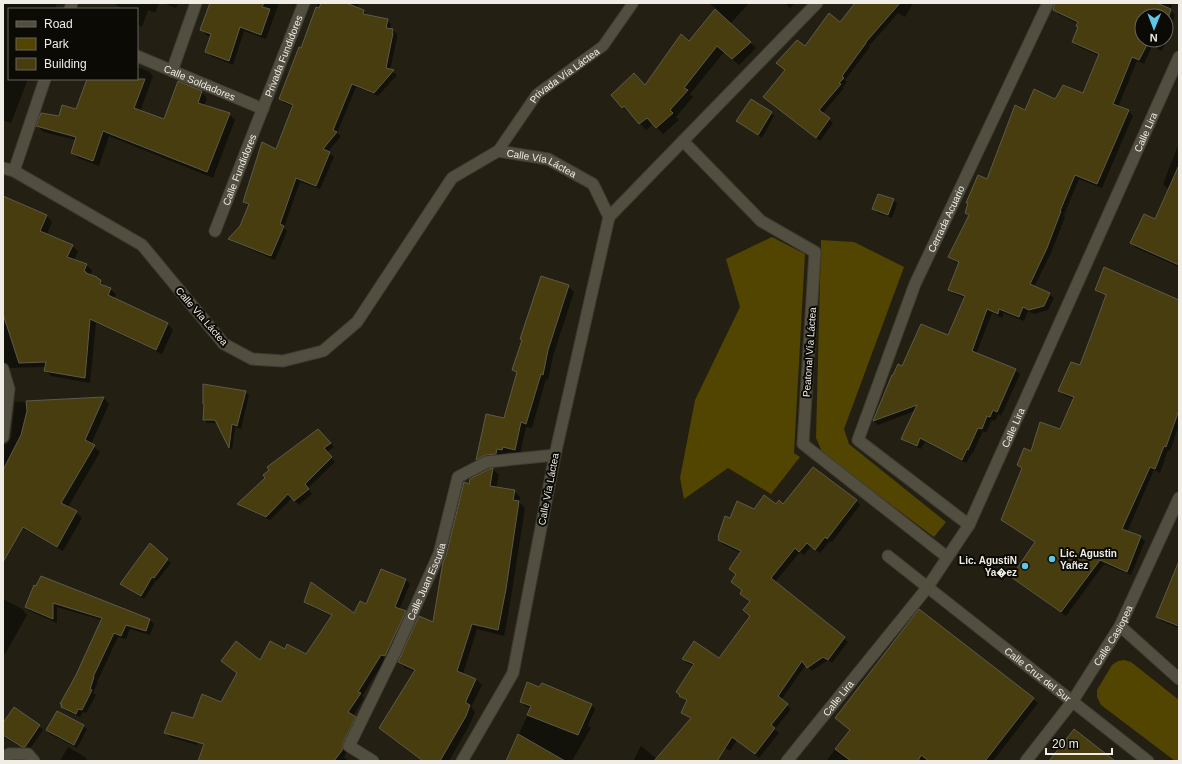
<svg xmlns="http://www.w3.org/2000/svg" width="1182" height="764" viewBox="0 0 1182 764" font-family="Helvetica,sans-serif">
  <rect width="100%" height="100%" fill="#232013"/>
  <g fill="#524401">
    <polygon points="772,237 805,254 794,453 800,457 771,494 728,468 684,499 680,478 695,400 740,307 726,259"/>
    <polygon points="821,240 854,242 904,267 844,429 849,444 946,522 934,537 823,454 816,438"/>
    <polygon points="1124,660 1131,662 1179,700 1179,761 1175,761 1101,705 1097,697 1097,690 1112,665 1118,661"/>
  </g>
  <g fill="#0007" fill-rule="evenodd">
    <polygon points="3,3 57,3 55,9 9,9 9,79 28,79 11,123 3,120"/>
    <polygon points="113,3 159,3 155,13 148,10 142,27 137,25 137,9 119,9 120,7"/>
    <polygon points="163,3 178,3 176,8"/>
    <polygon points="211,3 279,3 266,39 244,31 233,65 211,56 206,51 211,37 206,35 202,30"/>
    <polygon points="318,3 359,3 357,8 363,11 367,15 387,20 391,24 390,30 392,30 397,34 397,38 390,70 397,75 378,96 356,87 337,133 341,136 328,152 334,157 320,189 300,182 284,227 287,231 275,260 233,242 230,239 240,226 249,206 244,202 277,150 294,107 284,103 280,99 302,50"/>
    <polygon points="709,3 749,3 730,24 756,48 739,65 724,52 690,94 693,97 676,117 679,120 663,134 653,124 646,130 630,112 629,113 623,107 689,43 716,9"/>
    <polygon points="785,3 795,3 790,8"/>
    <polygon points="857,3 913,3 905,17 898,13 869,46 870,47 845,80 847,82 843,87 844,88 822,114 833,123 820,141 768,101 805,48 840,23"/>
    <path d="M1056 3H1173L1170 10 1175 15 1168 37 1162 51 1152 46 1144 64 1137 61 1118 107 1129 111 1133 116 1102 188 1079 179 1064 215 1065 217 1051 253 1034 287 1049 294 1054 298 1048 310 1034 314 1028 311 1024 321 1004 313 1002 318 992 313 976 354 1015 370 1020 374 1001 416 998 414 995 421 992 420 986 433 983 431 973 453H972L966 463 925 442 921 449 907 443 902 438 915 411 878 425 874 421 892 376 949 336 965 298 954 294 950 290 960 264 954 261 950 257 969 216 966 213 969 204 967 202 987 181 1026 111 1056 100 1084 95 1099 56 1077 46 1073 42 1079 28 1078 24 1058 14 1054 9ZM1142 16H1166V40H1142Z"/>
    <polygon points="137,67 148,71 153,76 140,112 164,121 201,92 207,98 204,106 229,114 235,120 213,178 109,136 99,166 78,158 72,153 76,140 43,132 38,126 76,110 87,82 80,79 137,79"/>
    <polygon points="771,113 774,116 762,138 741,124"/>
    <polygon points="1179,143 1179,267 1136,248 1131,242 1156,221 1168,189 1163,184"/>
    <polygon points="878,195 894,200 897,204 892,218 877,213 874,209"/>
    <polygon points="3,196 47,216 52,222 47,234 72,246 78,251 74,260 86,265 92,270 90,276 97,278 106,287 110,289 116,294 114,299 168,324 173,330 162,354 96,323 90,383 51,376 45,370 46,367 3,368 3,323 8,326 3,312"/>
    <polygon points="568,286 574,292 553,356 548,380 546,379 532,428 526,427 520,454 508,452 507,455 502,454 501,459 482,465 477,460 487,415 505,419 518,374 513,369"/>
    <polygon points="1096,290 1179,301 1179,425 1170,451 1168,450 1160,473 1154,470 1127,532 1140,537 1145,541 1131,575 1104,564 1066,616 1012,577 1036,543 1007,525 1002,520 1023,470 1018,465 1061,430 1074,399 1064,395 1059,391 1080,367 1106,296 1100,294"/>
    <polygon points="245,392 249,395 241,429 235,427 232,450 230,448 218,423 207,423 204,419"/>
    <polygon points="104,398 109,404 91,444 100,452 68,507 76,512 82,518 63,551 3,517 3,444 6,445 11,439 15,402"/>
    <polygon points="318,430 334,447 327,452 335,462 308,488 312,494 299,505 292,498 270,520 242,507 238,504"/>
    <polygon points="493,469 499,475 496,488 514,491 520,497 519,502 525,508 508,616 504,636 477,629 463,674 476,679 482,685 471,707 475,712 471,722 449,761 423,761 386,734 381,728 415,672 405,668 399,662 434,624 470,485 489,470"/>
    <polygon points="856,501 860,505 832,542 830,541 820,553 811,547 804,555 800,552 775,582 848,642 832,663 828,660 812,671 806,665 781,700 791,709 775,729 779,733 759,758 737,740 730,751 692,728 691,719 682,713 687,702 680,696 694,666 687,663 683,659 719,660 751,616 751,602 741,593 743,591 732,582 737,574 741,553 724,545 719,540 730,519 754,511 776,505"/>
    <polygon points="167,560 171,563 157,581 156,580 144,599 125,587 122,584"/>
    <polygon points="1179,563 1179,628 1161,621 1157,616"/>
    <polygon points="381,571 406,580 410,584 399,610 405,612 409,616 386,658 362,696 364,698 353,716 359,722 346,747 346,753 344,757 349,761 216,761 202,743 199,731 197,745 170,737 166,733 196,720 221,703 238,674 227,665 260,662 285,650 306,655 332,616 310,606 305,602 355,615 367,605"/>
    <polygon points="34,587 150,620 154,624 150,635 130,629 126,639 118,637 97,682 98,682 93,693 96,695 86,713 83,712 80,717 66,711 62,707 102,620 57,607 57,623 30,611 26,607"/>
    <polygon points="3,599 22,609 27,615 5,654 3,653"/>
    <polygon points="1033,699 1038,703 993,761 826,761 851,730"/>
    <polygon points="521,702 591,705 595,709 588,725 591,728 572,761 506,761 531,708 525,706"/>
    <polygon points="3,725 39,726 43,730 29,750 26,750 3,737"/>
    <polygon points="83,726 87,729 77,748 50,734 47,730"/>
    <polygon points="641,746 657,759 687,761 636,761 634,759"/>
    <polygon points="68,747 85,757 88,761 60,761"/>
  </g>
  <g fill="#473d0f" stroke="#5d5a4b">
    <polygon points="210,3 264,3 262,7 270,9 261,35 240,27 229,61 205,52 211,34 200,30"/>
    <polygon points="321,3 346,3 364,10 363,14 388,19 386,28 393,29 392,33 393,33 386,68 394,70 374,93 352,84 333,130 337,132 323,149 330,152 316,186 296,178 280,224 284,226 271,256 228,239 240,226 249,204 243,202 262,142 276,149 293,105 279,99 299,47 301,48 316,7 319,8"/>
    <polygon points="855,3 900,3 866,42 866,43 842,76 844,78 839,83 841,84 819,110 830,118 816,138 763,97 785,70 776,63 797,40 805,46 829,13 840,22"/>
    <polygon points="1055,3 1157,3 1171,9 1166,26 1166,16 1142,16 1142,40 1160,40 1157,47 1148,43 1139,60 1132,57 1113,104 1129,110 1097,184 1075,175 1060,211 1061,211 1047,248 1030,284 1050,293 1044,306 1029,310 1023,307 1019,317 999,309 998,314 987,309 972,351 1016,369 997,412 993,410 990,417 987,416 982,429 978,428 968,450 967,449 962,460 920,438 917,446 901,439 917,405 873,421 892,375 893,375 898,364 902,366 921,324 948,335 965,296 948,290 959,262 948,257 969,215 965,213 968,203 966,203 978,175 987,179 1015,105 1025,110 1034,89 1055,99 1063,85 1083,93 1099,54 1072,42 1078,27 1076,26 1078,22 1053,10"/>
    <polygon points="715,9 751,42 732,59 717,46 684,88 688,90 670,110 673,113 656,128 647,118 639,124 624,106 622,108 611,95 634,73 645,85 681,34 689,41"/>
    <polygon points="87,79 145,79 134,108 164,119 178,81 202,91 198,103 230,113 207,172 103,131 93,161 71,153 76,137 36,126 41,113 59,116 62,105 76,109"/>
    <polygon points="751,99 772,112 758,135 736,121"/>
    <polygon points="1179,165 1179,265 1130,243 1144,214 1155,219"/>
    <polygon points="878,194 894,199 888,215 872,209"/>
    <polygon points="3,196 47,215 40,231 73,245 67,257 87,264 84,271 86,272 86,273 97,277 97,278 101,280 100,284 111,288 108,295 168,323 156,350 90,319 85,378 44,371 46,362 19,363 3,314"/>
    <polygon points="1104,267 1179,300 1179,410 1166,447 1164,446 1155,469 1150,467 1122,529 1141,536 1127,572 1100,560 1061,612 1011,577 1035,542 1001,520 1022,468 1017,465 1024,448 1031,451 1040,422 1060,429 1074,397 1058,391 1071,362 1080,365 1091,336 1106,295 1095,290"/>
    <polygon points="541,276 569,285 548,350 543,375 541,374 526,424 521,422 515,450 503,447 502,450 497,449 496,454 486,455 476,460 486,414 504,418 517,372 512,370 522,340 520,339"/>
    <polygon points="203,384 246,391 237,426 232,424 229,448 215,420 203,420 204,404 203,404"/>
    <polygon points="104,397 85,440 95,445 61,503 77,511 57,547 23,527 3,562 3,470 21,435 27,411 26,401"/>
    <polygon points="318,429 331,443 324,448 332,457 305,484 309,489 294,501 288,494 266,517 237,504 265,478 263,475 269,470 267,467"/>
    <polygon points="813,467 857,500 827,539 825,537 815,550 807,543 799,552 795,548 771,578 845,637 828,660 823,657 807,668 802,661 778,696 788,704 771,725 775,728 755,754 732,737 717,761 654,761 691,718 681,713 687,700 679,696 680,695 676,692 694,664 682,659 694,641 719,658 750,616 743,610 750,601 740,594 742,590 731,582 736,574 729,569 741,551 718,540 719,538 718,537 725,516 730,518 737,501 754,509 764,495 776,504 779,500 783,504"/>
    <polygon points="493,468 490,486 515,490 513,500 519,501 506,589 498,630 472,624 457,671 476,679 466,701 466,703 470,705 466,716 440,761 423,761 379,728 415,670 398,662 419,616 433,622 443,562 446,556 464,482 469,484 470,479 489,469"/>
    <polygon points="150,543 168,559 154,578 152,577 141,596 120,584"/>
    <polygon points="1179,561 1179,626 1156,617"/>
    <polygon points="381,569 406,579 395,607 406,611 385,656 381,655 358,692 361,693 348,712 356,717 343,743 343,749 334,761 198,761 204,744 164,733 172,712 193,718 202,694 221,702 237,673 221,661 236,641 260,660 270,641 285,649 287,644 306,654 332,615 304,602 311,582 354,613 360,601 366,604"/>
    <polygon points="41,576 150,619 146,631 126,625 121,636 114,633 93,677 94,677 90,689 92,690 82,710 78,709 76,714 61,707 62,704 60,704 76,675 102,618 53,603 53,619 25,607 34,585 36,586"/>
    <polygon points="919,609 1034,698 985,761 929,761 921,755 918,761 851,761 835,749 850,730 835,718"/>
    <polygon points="527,682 539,687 542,683 592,704 578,735 527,715 531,706 520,702"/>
    <polygon points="14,707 40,725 25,747 22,747 3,735 3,723"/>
    <polygon points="57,711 84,725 74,745 46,730"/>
    <polygon points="1074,729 1115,761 1049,761"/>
    <polygon points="518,734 565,761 506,761"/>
  </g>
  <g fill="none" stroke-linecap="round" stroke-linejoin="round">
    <defs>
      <g id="service">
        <path id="s1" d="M498 151 537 94 603 46 633 3"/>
      </g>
      <polyline id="pedestrian" points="683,141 761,221 815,252 803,444 947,557"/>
      <g id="minor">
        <path id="s2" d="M137 56 263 109"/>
        <polyline points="172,71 196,3"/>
        <polyline points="609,217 817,3"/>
        <path id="s3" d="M215 231 304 3"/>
        <polyline points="3,369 9,389 3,437"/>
        <path id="s4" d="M969 525 858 440 915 284 1048 3"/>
        <path id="s5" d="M888 556 1148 761"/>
        <polyline points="1120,626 1179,679"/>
        <polyline points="3,759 9,754 28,754 34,761"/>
        <path id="s6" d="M373 761 349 746 396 650 439 554 458 477 487 462 555 455"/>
        <path id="s7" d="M787 761 927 588 969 525 1179 57"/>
        <path id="s8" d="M1026 761 1072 702 1120 626 1179 498"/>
      </g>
      <g id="tertiary">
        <polyline points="70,9 72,3"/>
        <path id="s9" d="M3 168 14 171 142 245 224 344 252 359 283 361 323 351 357 322 452 178 498 151 548 159 593 184 609 217 555 455 513 673 462 761"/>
        <polyline points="14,171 45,79"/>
      </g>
    </defs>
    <use href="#service" stroke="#3f3c34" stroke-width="12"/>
    <use href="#pedestrian" stroke="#3f3c34" stroke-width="13"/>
    <use href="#minor" stroke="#3f3c34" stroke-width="13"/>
    <use href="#tertiary" stroke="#3f3c34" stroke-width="13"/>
    <use href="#service" stroke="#524f40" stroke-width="10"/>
    <use href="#pedestrian" stroke="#524f40" stroke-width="11"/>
    <use href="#minor" stroke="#524f40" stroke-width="11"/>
    <use href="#tertiary" stroke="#524f40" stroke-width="11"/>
  </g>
  <g fill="#5cc7e8" stroke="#0b0a05" stroke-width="1.5">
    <circle cx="1052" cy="559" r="4"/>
    <circle cx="1025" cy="566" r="4"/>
  </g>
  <g text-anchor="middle" stroke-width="4" stroke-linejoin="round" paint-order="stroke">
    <g font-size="10" fill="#efede5" stroke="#0b0a05">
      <text dy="4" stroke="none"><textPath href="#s3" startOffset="188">Privada Fundidores</textPath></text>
      <text dy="4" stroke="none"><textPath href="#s1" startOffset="102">Privada Vía Láctea</textPath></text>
      <text dy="4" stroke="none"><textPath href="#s2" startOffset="68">Calle Soldadores</textPath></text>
      <text dy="4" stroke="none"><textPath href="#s7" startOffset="729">Calle Lira</textPath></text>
      <text dy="4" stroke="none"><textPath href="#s9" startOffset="708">Calle Vía Láctea</textPath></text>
      <text dy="4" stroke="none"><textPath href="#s3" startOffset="66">Calle Fundidores</textPath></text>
      <text dy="4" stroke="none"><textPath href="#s4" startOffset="378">Cerrada Acuario</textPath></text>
      <text transform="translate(202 316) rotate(49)" y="4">Calle Vía Láctea</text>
      <text transform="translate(809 352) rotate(-86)" y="4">Peatonal Vía Láctea</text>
      <text dy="4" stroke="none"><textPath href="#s7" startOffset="405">Calle Lira</textPath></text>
      <text transform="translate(548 489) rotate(-79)" y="4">Calle Vía Láctea</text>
      <text dy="4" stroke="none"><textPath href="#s6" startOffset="210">Calle Juan Escutia</textPath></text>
      <text dy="4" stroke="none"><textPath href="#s8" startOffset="153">Calle Casiopea</textPath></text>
      <text dy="4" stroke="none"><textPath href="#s5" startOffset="191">Calle Cruz del Sur</textPath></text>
      <text dy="4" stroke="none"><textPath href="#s7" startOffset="81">Calle Lira</textPath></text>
    </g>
    <g font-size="10" font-weight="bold" fill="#efede5" stroke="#0b0a05" text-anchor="start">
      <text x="1060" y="557">Lic. Agustin<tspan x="1060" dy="12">Yañez</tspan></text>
      <text x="1017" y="564" text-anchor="end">Lic. AgustiN<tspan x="1017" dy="12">Ya�ez</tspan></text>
    </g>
  </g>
  <rect width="1182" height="764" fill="none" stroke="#efede5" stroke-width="8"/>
  <rect x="8" y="8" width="130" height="72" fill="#0b0a05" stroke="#66655f"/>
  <rect x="16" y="21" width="20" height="6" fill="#524f40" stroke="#66655f"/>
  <text x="44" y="28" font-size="12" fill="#efede5">Road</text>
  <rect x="16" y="38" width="20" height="12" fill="#524401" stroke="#66655f"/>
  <text x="44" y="48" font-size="12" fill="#efede5">Park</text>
  <rect x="16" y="58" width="20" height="12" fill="#473d0f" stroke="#66655f"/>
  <text x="44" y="68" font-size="12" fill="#efede5">Building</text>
  <g transform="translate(1154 28) rotate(181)"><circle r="19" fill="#0b0a05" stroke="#66655f"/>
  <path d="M0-3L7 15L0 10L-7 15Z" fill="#5cc7e8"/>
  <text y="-6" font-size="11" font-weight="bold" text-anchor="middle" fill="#efede5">N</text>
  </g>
  <path d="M1046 748v6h66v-6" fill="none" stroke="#efede5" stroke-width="2"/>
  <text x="1052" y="748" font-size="12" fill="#efede5" stroke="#0b0a05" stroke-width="3" paint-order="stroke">20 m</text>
</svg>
